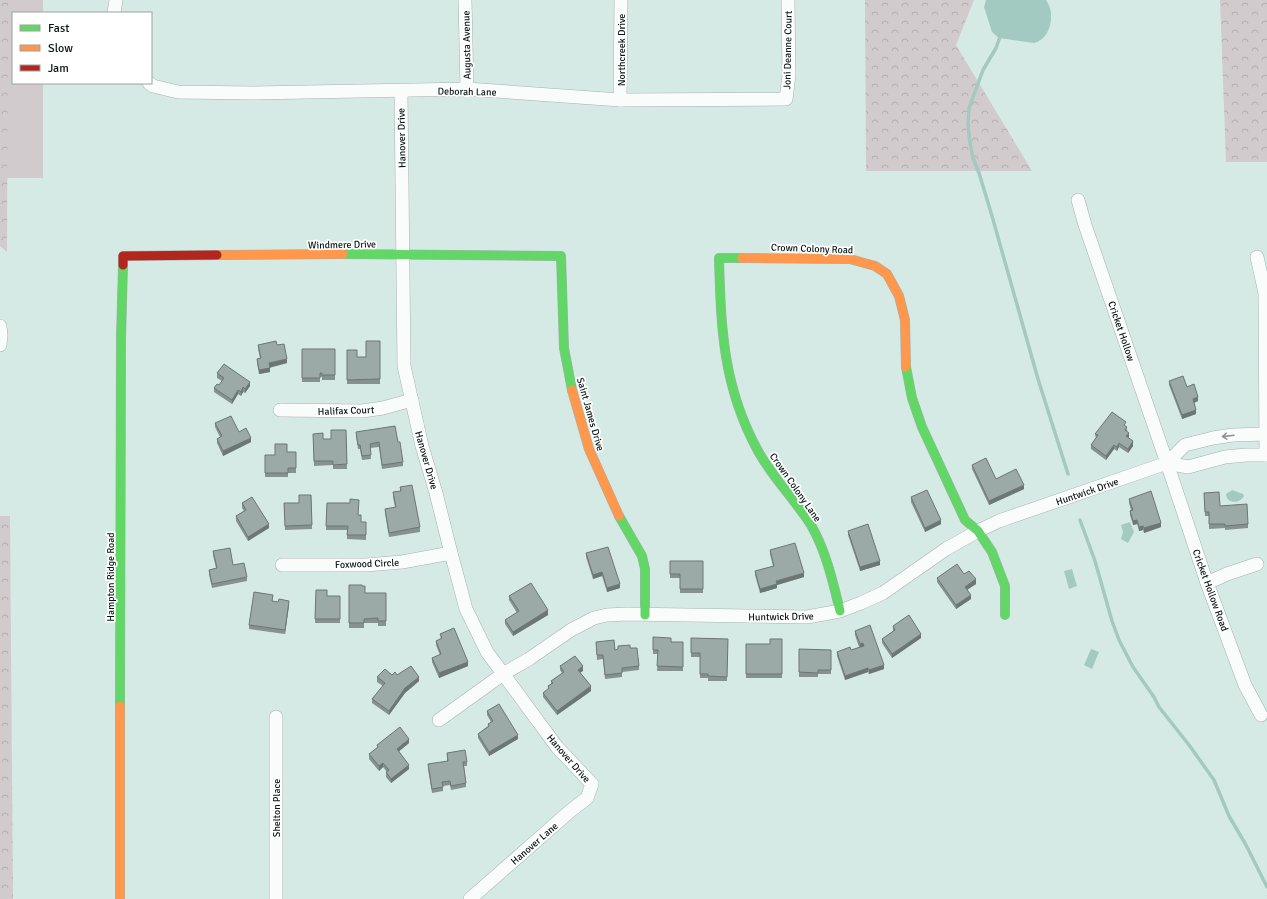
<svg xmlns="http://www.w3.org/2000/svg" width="1267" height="899" viewBox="0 0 1267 899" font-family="Signika,sans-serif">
  <defs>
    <pattern id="forest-crowns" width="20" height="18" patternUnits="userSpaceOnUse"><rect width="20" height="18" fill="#d2cbcd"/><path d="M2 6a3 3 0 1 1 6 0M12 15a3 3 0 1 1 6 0" fill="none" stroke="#b3aeaf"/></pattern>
  </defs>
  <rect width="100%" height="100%" fill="#d6eae5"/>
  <polygon fill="#d2cbcd" points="0,0 43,0 43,13 13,13 13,83 43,83 43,178 0,178"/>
  <g fill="url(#forest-crowns)">
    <polygon points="0,0 8,0 7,252 0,246"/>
    <polygon points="865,0 974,0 956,45 1032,171 866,171"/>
    <polygon points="1220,0 1267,0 1267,162 1226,162"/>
    <polygon points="0,516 10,516 13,899 0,899"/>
  </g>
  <g fill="#a2cac1">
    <path d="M986 0H1046C1056 13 1051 39 1034 43L999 38 992 32 984 7Z"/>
    <path d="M1232 490 1243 494 1244 496C1240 504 1226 504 1226 494Z"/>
    <polygon points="1130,522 1134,532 1128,543 1121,539 1123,532 1121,525"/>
    <polygon points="1072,569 1077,586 1069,589 1064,571"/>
    <polygon points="1091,649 1099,652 1092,669 1084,665"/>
  </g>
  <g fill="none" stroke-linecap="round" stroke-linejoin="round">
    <g stroke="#a2cac1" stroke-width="3.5">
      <polyline points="1001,34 996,48 983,70 969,108 968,124 970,143 973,158 979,173 992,216 1038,379 1068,474"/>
      <polyline points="1080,520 1095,561 1112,621 1119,640 1133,667 1154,697 1159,707 1189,745 1214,780 1229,816 1246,845 1267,887"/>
    </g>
    <defs>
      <g id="street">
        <polyline points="465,0 467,89"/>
        <polyline points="114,13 116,0"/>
        <polyline points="149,83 153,86 178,92 253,93 467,89 620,100 786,99 789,75 788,0"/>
        <polyline points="401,91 404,366 422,446 436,493 451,553 466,609 487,652 557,747 592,784 587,798 569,812 470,899"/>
        <polyline points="620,100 621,0"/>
        <polyline points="1078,200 1085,225 1167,463 1207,583 1245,685 1261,715"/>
        <polyline points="1257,257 1265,293 1266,455"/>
        <polyline points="0,326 1,335 0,345"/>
        <polyline points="280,410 362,411 383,408 412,400"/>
        <polyline points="1167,463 1188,467 1225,457 1246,455 1267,455"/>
        <polyline points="282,565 366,565 402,562 451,553"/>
        <polyline points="1207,583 1227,574 1257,564"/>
        <polyline points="439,720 503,674 529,659 571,630 594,618 607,615 627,614 807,617 840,611 861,603 883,593 946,549 978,531 999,521 1167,463 1185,445 1213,438 1233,435 1267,434"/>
        <polyline points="276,899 276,717"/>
      </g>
      <g id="fast">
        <polyline points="343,254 561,256 564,348 572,390"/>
        <path d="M742 258H719C721 329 723 387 758 451 773 478 795 500 811 525 826 551 833 582 840 611"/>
        <polyline points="906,367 912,398 922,427 965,520 978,531 992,552 1005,586 1005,615"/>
        <polyline points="619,516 642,556 645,569 645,615"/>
        <polyline points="120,706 121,338 123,265"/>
      </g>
      <g id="slow">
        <polyline points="217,255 343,254"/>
        <polyline points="742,258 850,259 875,266 887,274 899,296 905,320 906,367"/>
        <polyline points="572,390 589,449 619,516"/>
        <polyline points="120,899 120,706"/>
      </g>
      <polyline id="jam" points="123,265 123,256 217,255"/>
    </defs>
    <use href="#street" stroke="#a3b3af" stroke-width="14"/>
    <use href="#fast" stroke="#a3b3af" stroke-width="10"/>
    <use href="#slow" stroke="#a3b3af" stroke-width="10"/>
    <use href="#jam" stroke="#a3b3af" stroke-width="10"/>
    <use href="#street" stroke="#f9fcfb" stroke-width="13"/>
    <use href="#fast" stroke="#63d668" stroke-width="9"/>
    <use href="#slow" stroke="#ff974d" stroke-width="9"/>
    <use href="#jam" stroke="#b3261e" stroke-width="9"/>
  </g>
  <g fill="#85928f">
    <polygon points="380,341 380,384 347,384 347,350 357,357 366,357"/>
    <polygon points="258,345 277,345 287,363 270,367 270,372 259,374 257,363 257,359 260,358 258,349"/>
    <polygon points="302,349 335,349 335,380 322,380 322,377 320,377 320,382 302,382"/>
    <polygon points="217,373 250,386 245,393 243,392 241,396 238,394 232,404 214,392 214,388 219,385 222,381 217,378"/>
    <polygon points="1169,381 1198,401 1194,403 1196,414 1182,419 1169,385"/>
    <polygon points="215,423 251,442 223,456 217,443 217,439 220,437 215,427"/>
    <polygon points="1126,426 1129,437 1128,438 1133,446 1128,453 1119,447 1117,451 1114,449 1106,460 1091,449 1091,445 1096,438 1095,434"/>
    <polygon points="346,430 347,469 333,469 333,465 314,466 313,434 323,439 331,439"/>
    <polygon points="356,432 398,442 403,462 403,466 382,469 379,447 370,448 371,459 362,460 360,449 358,449 356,436"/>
    <polygon points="287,452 296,452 296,473 288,473 288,477 265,477 265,455 275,455"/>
    <polygon points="972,465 996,479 1024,489 989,505 972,469"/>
    <polygon points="400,487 420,527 420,532 389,537 385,513 385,509 395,507 393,497 393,492 400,491"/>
    <polygon points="311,495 312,529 285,530 284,503 299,503"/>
    <polygon points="911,497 941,524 925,532 911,502"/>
    <polygon points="1204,497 1220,506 1248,524 1248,528 1225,530 1225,528 1209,529 1209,516 1205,516"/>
    <polygon points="1129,499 1161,527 1144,533 1143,530 1139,531 1137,524 1133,525 1130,515 1130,511 1131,510 1129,503"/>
    <polygon points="242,503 269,528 248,541 236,521 236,516 244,511 242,508"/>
    <polygon points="327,503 358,515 361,522 366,522 366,540 347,539 347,530 326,530"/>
    <polygon points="848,531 880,565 860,571 848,535"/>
    <polygon points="770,550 804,577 777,585 777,588 760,593 755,575 755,571 773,566 770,554"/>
    <polygon points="213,551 233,565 247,577 247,581 212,588 209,574 209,570 216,568 213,555"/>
    <polygon points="586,553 620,588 607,592 602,576 593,579 586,557"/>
    <polygon points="670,561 703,561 703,593 680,593 680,578 670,578"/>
    <polygon points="964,574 976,584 967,590 971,599 956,609 937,582 937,578"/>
    <polygon points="349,585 365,593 386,593 386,626 378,626 378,623 364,623 364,628 349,628"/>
    <polygon points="316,590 327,596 340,596 340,623 315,623"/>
    <polygon points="509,596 548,615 513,636 505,624 505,620 517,613 509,600"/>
    <polygon points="273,599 272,602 289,605 285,634 249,629 249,625"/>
    <polygon points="893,626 921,638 892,658 882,643 882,639 893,631"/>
    <polygon points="855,631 884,669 869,674 868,672 845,680 837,656 837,652 851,650 859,647 855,635"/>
    <polygon points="440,634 468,666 439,678 432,662 432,658 440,655 436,645 436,641 441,639"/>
    <polygon points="653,637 671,642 683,642 683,671 657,671 658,654 653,654"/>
    <polygon points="691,638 728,639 727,681 708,681 708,678 700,678 700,657 691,657"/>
    <polygon points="782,639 782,678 746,678 746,644 770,644"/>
    <polygon points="596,642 615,650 630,648 639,666 639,670 622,672 622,677 605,679 603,659 597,660"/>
    <polygon points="799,649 831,650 831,674 818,674 818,677 799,677"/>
    <polygon points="560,666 583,671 580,672 591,691 557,715 543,697 543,693 548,689 548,686 551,684 551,681 562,673 560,670"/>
    <polygon points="392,675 397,675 419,681 405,693 389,715 372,703 372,699 383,686 377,682 377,677"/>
    <polygon points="487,711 518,739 489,756 478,738 478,734 488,726 488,724 491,722 487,715"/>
    <polygon points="409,743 399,751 409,769 391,783 386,777 386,772 387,772 383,767 379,771 369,759 369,754 377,749 377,745"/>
    <polygon points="447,753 467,762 467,766 464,766 466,783 466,787 451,790 450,785 443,786 443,791 432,793 428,769 428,764 447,762"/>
  </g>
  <g fill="#6c7774">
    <polygon points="287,359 287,363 269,368 269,363"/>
    <polygon points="270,368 270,372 259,374 259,370"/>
    <polygon points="250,382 250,386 245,393 245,389"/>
    <polygon points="243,387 243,392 241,396 241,392"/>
    <polygon points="238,390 238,394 232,404 232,400"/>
    <polygon points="1198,397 1198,401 1193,403 1193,399"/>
    <polygon points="1196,410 1196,414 1182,419 1182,415"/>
    <polygon points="1129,433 1129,437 1126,441 1126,436"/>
    <polygon points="251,438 251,442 223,456 223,451"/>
    <polygon points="1133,441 1133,446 1128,453 1128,449"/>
    <polygon points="1119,443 1119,447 1117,451 1117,447"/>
    <polygon points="1114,445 1114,449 1106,460 1106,456"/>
    <polygon points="1024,485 1024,489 989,505 989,501"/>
    <polygon points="941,520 941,524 925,532 925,528"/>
    <polygon points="1137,520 1137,524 1133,525 1133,521"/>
    <polygon points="1161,523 1161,527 1144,533 1144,528"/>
    <polygon points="269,524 269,528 248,541 248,537"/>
    <polygon points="1143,526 1143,530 1139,531 1139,527"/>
    <polygon points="880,561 880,565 860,571 860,567"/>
    <polygon points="602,572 602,576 593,579 593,575"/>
    <polygon points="804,573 804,577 777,585 777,588 760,593 760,589 776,581"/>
    <polygon points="976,579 976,584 965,591 965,587"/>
    <polygon points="620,584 620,588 607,592 607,588"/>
    <polygon points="971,595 971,599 956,609 956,605"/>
    <polygon points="289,601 289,605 285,634 285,630"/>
    <polygon points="548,610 548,615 513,636 513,632"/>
    <polygon points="921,634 921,638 892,658 892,654"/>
    <polygon points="863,643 863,647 860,648 860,644"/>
    <polygon points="468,662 468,666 439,678 439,673"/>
    <polygon points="884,665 884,669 869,674 869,670"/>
    <polygon points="583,666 583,671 578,674 578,670"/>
    <polygon points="868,668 868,672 845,680 845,676"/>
    <polygon points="419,677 419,681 405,693 389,715 389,711 405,688"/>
    <polygon points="591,686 591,691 557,715 557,711"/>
    <polygon points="518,735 518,739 489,756 489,752"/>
    <polygon points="409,739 409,743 397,753 397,749"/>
    <polygon points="383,763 383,767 379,771 379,766"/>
    <polygon points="409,765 409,769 391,783 391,779"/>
  </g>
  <g fill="#9baaa6" stroke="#6c7774">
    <polygon points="276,341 277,345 284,344 287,359 269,363 270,368 259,370 257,359 261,358 258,345"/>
    <polygon points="366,341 380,341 380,379 347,380 347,350 357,350 357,357 366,357"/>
    <polygon points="302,349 335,349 335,375 322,375 322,373 320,373 320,378 302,378"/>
    <polygon points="224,364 250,382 245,389 243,387 241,392 238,390 232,400 214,388 217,384 219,385 224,378 217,373"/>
    <polygon points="1183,376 1187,387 1194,384 1198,397 1193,399 1196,410 1182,415 1169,381"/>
    <polygon points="1112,412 1126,422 1124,425 1127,427 1125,430 1129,433 1126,436 1133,441 1128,449 1119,443 1117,447 1114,445 1106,456 1091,445 1098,435 1095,434"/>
    <polygon points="231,416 239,432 246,428 251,438 223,451 217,439 222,436 215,423"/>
    <polygon points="395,426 398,442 400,442 403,462 382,465 379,442 370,444 371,455 362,456 360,445 358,445 356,432"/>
    <polygon points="331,430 346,430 347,464 333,465 333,461 314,461 313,434 323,433 323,439 331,439"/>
    <polygon points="275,444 287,444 287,452 296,452 296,468 288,468 288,473 265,473 265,455 275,455"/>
    <polygon points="986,458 996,479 1016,469 1024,485 989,501 972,465"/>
    <polygon points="412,485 420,527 389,533 385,509 396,507 393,492 401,491 400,487"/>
    <polygon points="927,490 941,520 925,528 911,497"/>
    <polygon points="1151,491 1161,523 1144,528 1143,526 1139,527 1137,520 1133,521 1130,511 1133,510 1129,499"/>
    <polygon points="1219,492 1220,506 1247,504 1248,524 1225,526 1225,524 1209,524 1209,512 1205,512 1204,493"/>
    <polygon points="299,495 311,495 312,525 285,526 284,503 299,503"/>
    <polygon points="252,497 269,524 248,537 236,516 246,510 242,503"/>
    <polygon points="350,499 359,500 358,515 361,515 361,522 366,522 366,535 347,535 348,526 326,526 327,503 350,503"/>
    <polygon points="868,524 880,561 860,567 848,531"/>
    <polygon points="795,543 804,573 776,581 777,584 760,589 755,571 774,566 770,550"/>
    <polygon points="608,547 620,584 607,588 602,572 593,575 586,553"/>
    <polygon points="230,548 233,565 244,563 247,577 212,584 209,570 217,568 213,551"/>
    <polygon points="670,561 703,561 703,589 680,589 680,574 670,574"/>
    <polygon points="957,564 964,574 969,571 976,579 965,587 971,595 956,605 937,578"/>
    <polygon points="531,583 548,610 513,632 505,620 519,611 509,596"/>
    <polygon points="349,585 362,585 362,586 365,586 365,593 386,593 386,621 378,621 378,618 364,619 364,623 349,623"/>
    <polygon points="316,590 327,590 327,596 340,596 340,619 315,619"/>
    <polygon points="254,592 273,595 272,601 278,602 279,599 289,601 285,630 249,625"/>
    <polygon points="909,615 921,634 892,654 882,639 895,630 893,626"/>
    <polygon points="870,625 884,665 869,670 868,668 845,676 837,652 850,647 851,650 864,646 863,643 860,644 855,631"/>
    <polygon points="454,628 468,662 439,673 432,658 441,654 436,641 442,638 440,634"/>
    <polygon points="653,637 671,638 671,642 683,642 683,667 657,666 658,650 653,650"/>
    <polygon points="691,638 728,639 727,677 708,676 708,674 700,674 700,653 691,653"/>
    <polygon points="770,639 782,639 782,674 746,674 746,644 770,644"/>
    <polygon points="614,640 615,650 618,649 618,646 630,645 630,648 637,648 639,666 622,668 622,673 605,675 603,655 597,655 596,642"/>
    <polygon points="799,649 831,650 831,670 818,670 818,673 799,672"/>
    <polygon points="575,656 583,666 578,670 591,686 557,711 543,693 549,688 548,686 553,683 551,681 564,672 560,666"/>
    <polygon points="411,666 419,677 405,688 389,711 372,699 385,683 377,677 385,669 392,675 395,672 397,675"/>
    <polygon points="499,704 518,735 489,752 478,734 489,726 488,724 493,721 487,711"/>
    <polygon points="400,727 409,739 397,749 409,765 391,779 386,772 389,770 383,763 379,766 369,754 378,747 377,745"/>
    <polygon points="465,750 467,762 463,762 466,783 451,786 450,781 442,782 443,787 432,789 428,764 448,761 447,753"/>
  </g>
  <defs><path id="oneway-shaft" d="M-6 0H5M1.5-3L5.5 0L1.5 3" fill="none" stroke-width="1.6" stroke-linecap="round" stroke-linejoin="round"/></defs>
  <use stroke="#8d9493" href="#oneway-shaft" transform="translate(1228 436) rotate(173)"/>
  <g text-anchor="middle" stroke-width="3.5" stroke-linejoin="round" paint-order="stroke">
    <g font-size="10" fill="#091613" stroke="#fff">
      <text transform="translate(466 45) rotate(-91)" y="4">Augusta Avenue</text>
      <text transform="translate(621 50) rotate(-90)" y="4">Northcreek Drive</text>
      <text transform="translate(787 50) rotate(-89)" y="4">Joni Deanne Court</text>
      <text transform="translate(467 91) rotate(1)" y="4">Deborah Lane</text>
      <text transform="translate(401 138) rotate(-91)" y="4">Hanover Drive</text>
      <text transform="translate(342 244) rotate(-1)" y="4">Windmere Drive</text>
      <text transform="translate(812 248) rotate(2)" y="4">Crown Colony Road</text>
      <text transform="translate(1122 331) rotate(71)" y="4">Cricket Hollow</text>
      <text transform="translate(346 410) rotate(-2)" y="4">Halifax Court</text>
      <text transform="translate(591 414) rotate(74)" y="4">Saint James Drive</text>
      <text transform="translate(427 460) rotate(74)" y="4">Hanover Drive</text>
      <text transform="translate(796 487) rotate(55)" y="4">Crown Colony Lane</text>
      <text transform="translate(1087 491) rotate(-19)" y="4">Huntwick Drive</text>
      <text transform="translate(367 563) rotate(-2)" y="4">Foxwood Circle</text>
      <text transform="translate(110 577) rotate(-90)" y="4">Hampton Ridge Road</text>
      <text transform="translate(1211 590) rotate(70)" y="4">Cricket Hollow Road</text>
      <text transform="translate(781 616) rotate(-1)" y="4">Huntwick Drive</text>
      <text transform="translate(569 758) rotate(49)" y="4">Hanover Drive</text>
      <text transform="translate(276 808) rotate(-90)" y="4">Shelton Place</text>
      <text transform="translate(534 843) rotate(-41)" y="4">Hanover Lane</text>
    </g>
  </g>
  <rect x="12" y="12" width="140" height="72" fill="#ffffff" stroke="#9da2a1"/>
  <rect x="20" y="25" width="20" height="6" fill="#63d668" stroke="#9da2a1"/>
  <text x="48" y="32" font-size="12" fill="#091613">Fast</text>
  <rect x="20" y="45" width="20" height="6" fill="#ff974d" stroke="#9da2a1"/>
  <text x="48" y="52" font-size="12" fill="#091613">Slow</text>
  <rect x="20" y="65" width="20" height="6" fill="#b3261e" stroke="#9da2a1"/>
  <text x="48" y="72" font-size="12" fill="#091613">Jam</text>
</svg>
